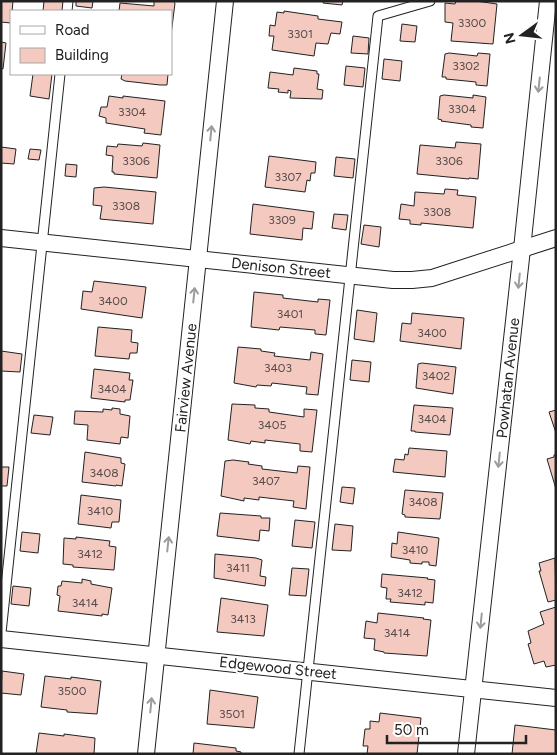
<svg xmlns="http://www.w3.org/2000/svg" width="557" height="755" viewBox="0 0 557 755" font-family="Figtree,sans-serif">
  <rect width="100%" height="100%" fill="#fff"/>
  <g fill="#f3c9c0" stroke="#222">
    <polygon points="1,1 13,1 11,23 1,22"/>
    <polygon points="44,1 64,1 62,11 43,11"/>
    <polygon points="76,1 93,1 92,8 76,6"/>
    <polygon points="154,1 173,1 175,3 171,35 171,11 119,11 120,3 154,6"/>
    <polygon points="323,1 343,1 342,5 323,3"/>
    <polygon points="456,1 476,1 497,4 493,44 451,41 453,23 445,22 445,3 455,4"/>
    <polygon points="284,11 318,16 318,19 342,22 340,34 331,33 328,44 316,43 314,56 272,50 274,36 269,36 270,25 275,26 277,12 284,13"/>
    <polygon points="402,24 417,26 415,42 400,41"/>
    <polygon points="353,36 369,38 368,54 351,53"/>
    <polygon points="1,42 6,43 3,69 1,68"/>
    <polygon points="449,53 477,56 478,53 490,54 487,86 476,85 476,82 446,79 446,77 442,77 445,54"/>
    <polygon points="384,59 402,61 400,81 382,79"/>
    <polygon points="346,66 365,68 363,87 344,85"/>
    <polygon points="294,68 317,71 317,74 319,74 317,89 323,90 322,99 290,98 291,91 288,90 288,93 278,92 279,89 268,88 270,72 293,75"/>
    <polygon points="33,74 52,74 49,99 30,96"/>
    <polygon points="122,74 168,74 167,85 160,85 125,81 121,79"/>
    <polygon points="444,95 473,98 473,95 486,97 483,128 471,127 471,125 441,121 442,120 438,119 440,96"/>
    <polygon points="109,96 123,98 123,96 140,98 165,101 161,135 144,133 145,129 106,123 106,118 99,116 101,107 107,107"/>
    <polygon points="456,142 481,144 478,179 469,178 469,179 417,174 420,145 455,148"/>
    <polygon points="143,143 160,145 157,178 114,174 114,172 112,172 113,156 106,155 107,146 117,147 118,144 142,146"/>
    <polygon points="1,147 16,149 14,164 1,163"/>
    <polygon points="30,149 41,150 39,160 28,159"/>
    <polygon points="269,156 316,162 315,173 311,173 310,181 307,180 305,192 265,187"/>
    <polygon points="336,157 355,159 353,178 334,176"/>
    <polygon points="66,164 77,165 76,177 65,176"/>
    <polygon points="104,187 156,192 153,224 100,219 102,206 93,205 94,188"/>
    <polygon points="445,189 458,190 457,195 476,197 473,228 421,223 421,225 410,224 410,220 399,219 401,204 414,206 415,192 444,194"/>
    <polygon points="253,204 314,212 312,229 303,228 302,240 250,234"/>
    <polygon points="334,214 348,215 346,230 332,228"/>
    <polygon points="364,225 381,227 379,247 361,244"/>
    <polygon points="94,281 146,287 142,318 81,309 83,291 92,292"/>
    <polygon points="254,292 283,295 283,298 318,302 318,299 330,300 326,335 315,334 315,330 280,327 279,330 251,327"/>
    <polygon points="357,310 377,313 374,342 354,339"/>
    <polygon points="412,313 464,318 461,349 400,341 402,323 411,324"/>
    <polygon points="98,327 132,330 131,342 138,343 137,353 130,353 129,359 95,356"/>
    <polygon points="238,347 261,349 261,351 275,353 274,356 310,360 311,352 323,354 318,395 306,394 307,387 272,383 271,386 257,385 256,387 234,383"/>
    <polygon points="1,351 22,354 20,372 1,371"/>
    <polygon points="352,360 371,362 369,382 350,380"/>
    <polygon points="422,363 456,367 453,394 416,388 418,364"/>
    <polygon points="94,369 130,373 129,380 133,380 130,400 125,400 125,402 91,398"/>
    <polygon points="232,404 255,405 255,408 269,409 269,412 304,417 304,409 317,410 312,452 300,451 300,444 265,440 265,443 251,441 250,444 228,440"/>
    <polygon points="414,405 453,408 450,435 415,432 415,431 411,431"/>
    <polygon points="112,408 120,409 120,414 130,416 128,438 121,437 120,444 87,440 88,425 74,424 75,411 103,412 103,409 112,410"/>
    <polygon points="556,410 556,433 549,412"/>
    <polygon points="34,415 53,417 50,435 31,433"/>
    <polygon points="409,448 447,451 445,477 393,472 395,459 404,460 405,454 408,455"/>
    <polygon points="85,452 121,458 121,463 125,464 122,486 116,485 116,486 82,482"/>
    <polygon points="556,454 556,489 547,459 554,457 554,455"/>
    <polygon points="233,460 249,462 248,464 262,466 262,469 297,473 298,466 310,467 306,509 293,507 294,501 259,497 259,500 244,498 244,501 221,496 225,461"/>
    <polygon points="1,467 9,467 7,486 1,486"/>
    <polygon points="342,487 355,488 353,504 340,502"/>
    <polygon points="405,490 443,493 440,519 405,517 405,515 402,514"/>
    <polygon points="81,495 121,500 119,522 112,522 111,528 78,524"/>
    <polygon points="220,513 261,516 261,518 270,518 269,531 260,530 259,541 217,536"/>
    <polygon points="295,520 315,522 312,548 292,546"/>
    <polygon points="335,524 353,526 351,551 332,550"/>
    <polygon points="22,532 40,534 38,553 20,551"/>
    <polygon points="398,532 439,538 436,566 429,565 429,562 422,562 422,564 410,563 410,560 391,557 392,543 397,544"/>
    <polygon points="76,537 110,541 109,546 116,547 114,570 73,567 73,565 63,564 64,538 76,539"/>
    <polygon points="215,554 256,558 262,560 260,576 266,577 265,586 214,578"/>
    <polygon points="555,558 556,600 548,602 539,571 541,571 539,563"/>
    <polygon points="292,568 309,569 306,596 289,595"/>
    <polygon points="382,574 428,578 427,579 435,580 433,603 425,602 425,605 390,602 391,599 386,599 387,588 381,587"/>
    <polygon points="82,579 91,581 91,584 112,588 108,615 102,614 102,616 58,611 60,596 57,595 58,586 61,586 62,581 82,583"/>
    <polygon points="13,586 31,588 29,606 11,604"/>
    <polygon points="221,598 268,605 264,636 217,632"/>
    <polygon points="556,607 556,665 546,667 544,661 534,664 528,644 531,643 528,631 544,624 540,612"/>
    <polygon points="378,613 424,618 423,619 431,620 427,656 384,653 384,652 374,650 375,639 364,638 366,621 377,623"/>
    <polygon points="2,671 24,674 21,695 1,693"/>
    <polygon points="45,676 71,679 71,677 101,681 97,714 67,712 67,710 41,707"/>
    <polygon points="210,690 258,697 254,728 207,724"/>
    <polygon points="380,713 421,718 417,754 367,754 368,746 363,746 365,729 370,729 370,721 379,722"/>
    <polygon points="515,725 556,730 556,754 512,754"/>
    <polygon points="39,733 64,736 64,734 95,738 94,754 36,754"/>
    <polygon points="194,743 236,748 236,751 241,752 241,754 193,754"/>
  </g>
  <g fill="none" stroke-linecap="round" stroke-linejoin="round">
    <defs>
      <g id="service">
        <polyline points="67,11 68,1"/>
        <polyline points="1,633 60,74"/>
        <polyline points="299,754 378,16 430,1"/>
      </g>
      <g id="minor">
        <polyline points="1,238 393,280 412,280 432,278 556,238"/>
        <polyline points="1,639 556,698"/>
        <polyline points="146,754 225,1"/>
        <polyline points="466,754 522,249 548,1"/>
      </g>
    </defs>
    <use href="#service" stroke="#222" stroke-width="11"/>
    <use href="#minor" stroke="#222" stroke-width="18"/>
    <use href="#service" stroke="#fff" stroke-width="9"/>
    <use href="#minor" stroke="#fff" stroke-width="16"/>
  </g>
  <defs><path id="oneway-shaft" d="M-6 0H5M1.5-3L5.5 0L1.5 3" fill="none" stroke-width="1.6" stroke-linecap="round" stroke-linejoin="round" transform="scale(1.25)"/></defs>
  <g stroke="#9c9c9c">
    <use href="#oneway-shaft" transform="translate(539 85) rotate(96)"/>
    <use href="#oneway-shaft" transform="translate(211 133) rotate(-84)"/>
    <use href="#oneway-shaft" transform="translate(519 281) rotate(96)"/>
    <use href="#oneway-shaft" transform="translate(194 295) rotate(-84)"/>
    <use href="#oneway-shaft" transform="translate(499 460) rotate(96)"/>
    <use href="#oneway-shaft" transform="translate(168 544) rotate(-84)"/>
    <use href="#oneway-shaft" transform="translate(481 621) rotate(96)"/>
    <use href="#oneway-shaft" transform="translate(151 705) rotate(-84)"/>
  </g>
  <g text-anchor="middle" stroke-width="4" stroke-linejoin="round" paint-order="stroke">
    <g font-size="12" fill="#564c4a">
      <text x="472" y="27">3300</text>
      <text x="300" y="38">3301</text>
      <text x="466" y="70">3302</text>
      <text x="462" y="113">3304</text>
      <text x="132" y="116">3304</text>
      <text x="136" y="165">3306</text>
      <text x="449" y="165">3306</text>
      <text x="288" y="181">3307</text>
      <text x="126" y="210">3308</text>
      <text x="437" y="216">3308</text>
      <text x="282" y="224">3309</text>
      <text x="113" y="305">3400</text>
      <text x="290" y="318">3401</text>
      <text x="432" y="337">3400</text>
      <text x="278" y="372">3403</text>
      <text x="436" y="380">3402</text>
      <text x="112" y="393">3404</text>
      <text x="432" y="423">3404</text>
      <text x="272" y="429">3405</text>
      <text x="104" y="477">3408</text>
      <text x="266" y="485">3407</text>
      <text x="423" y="506">3408</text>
      <text x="100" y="515">3410</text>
      <text x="415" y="554">3410</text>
      <text x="90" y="558">3412</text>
      <text x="238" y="572">3411</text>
      <text x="410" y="597">3412</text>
      <text x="85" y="607">3414</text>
      <text x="243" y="623">3413</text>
      <text x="397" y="637">3414</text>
      <text x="72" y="695">3500</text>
      <text x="232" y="718">3501</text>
    </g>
    <g font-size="15" fill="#222" stroke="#fff">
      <text transform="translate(281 268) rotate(6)" y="5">Denison Street</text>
      <text transform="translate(186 378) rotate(-84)" y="5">Fairview Avenue</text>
      <text transform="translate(508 378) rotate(-84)" y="5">Powhatan Avenue</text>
      <text transform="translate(278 668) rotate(6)" y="5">Edgewood Street</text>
    </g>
  </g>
  <rect width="557" height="755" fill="none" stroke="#222222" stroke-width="5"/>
  <rect x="10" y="10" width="162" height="65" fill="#ffffff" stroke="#a7a7a7"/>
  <rect x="20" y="26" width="25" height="8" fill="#ffffff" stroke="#a7a7a7"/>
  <text x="55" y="35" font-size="15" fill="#222222">Road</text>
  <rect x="20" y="48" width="25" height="15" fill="#f3c9c0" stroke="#a7a7a7"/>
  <text x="55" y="60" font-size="15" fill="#222222">Building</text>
  <g transform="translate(522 35) rotate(255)" stroke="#ffffff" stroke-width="4" paint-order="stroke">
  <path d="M0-4L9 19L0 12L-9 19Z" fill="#222222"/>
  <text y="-8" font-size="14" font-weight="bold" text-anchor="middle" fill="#222222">N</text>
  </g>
  <path d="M387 735v8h139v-8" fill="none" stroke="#222222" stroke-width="2.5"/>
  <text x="394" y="735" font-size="15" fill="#222222" stroke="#ffffff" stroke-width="4" paint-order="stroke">50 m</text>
</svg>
